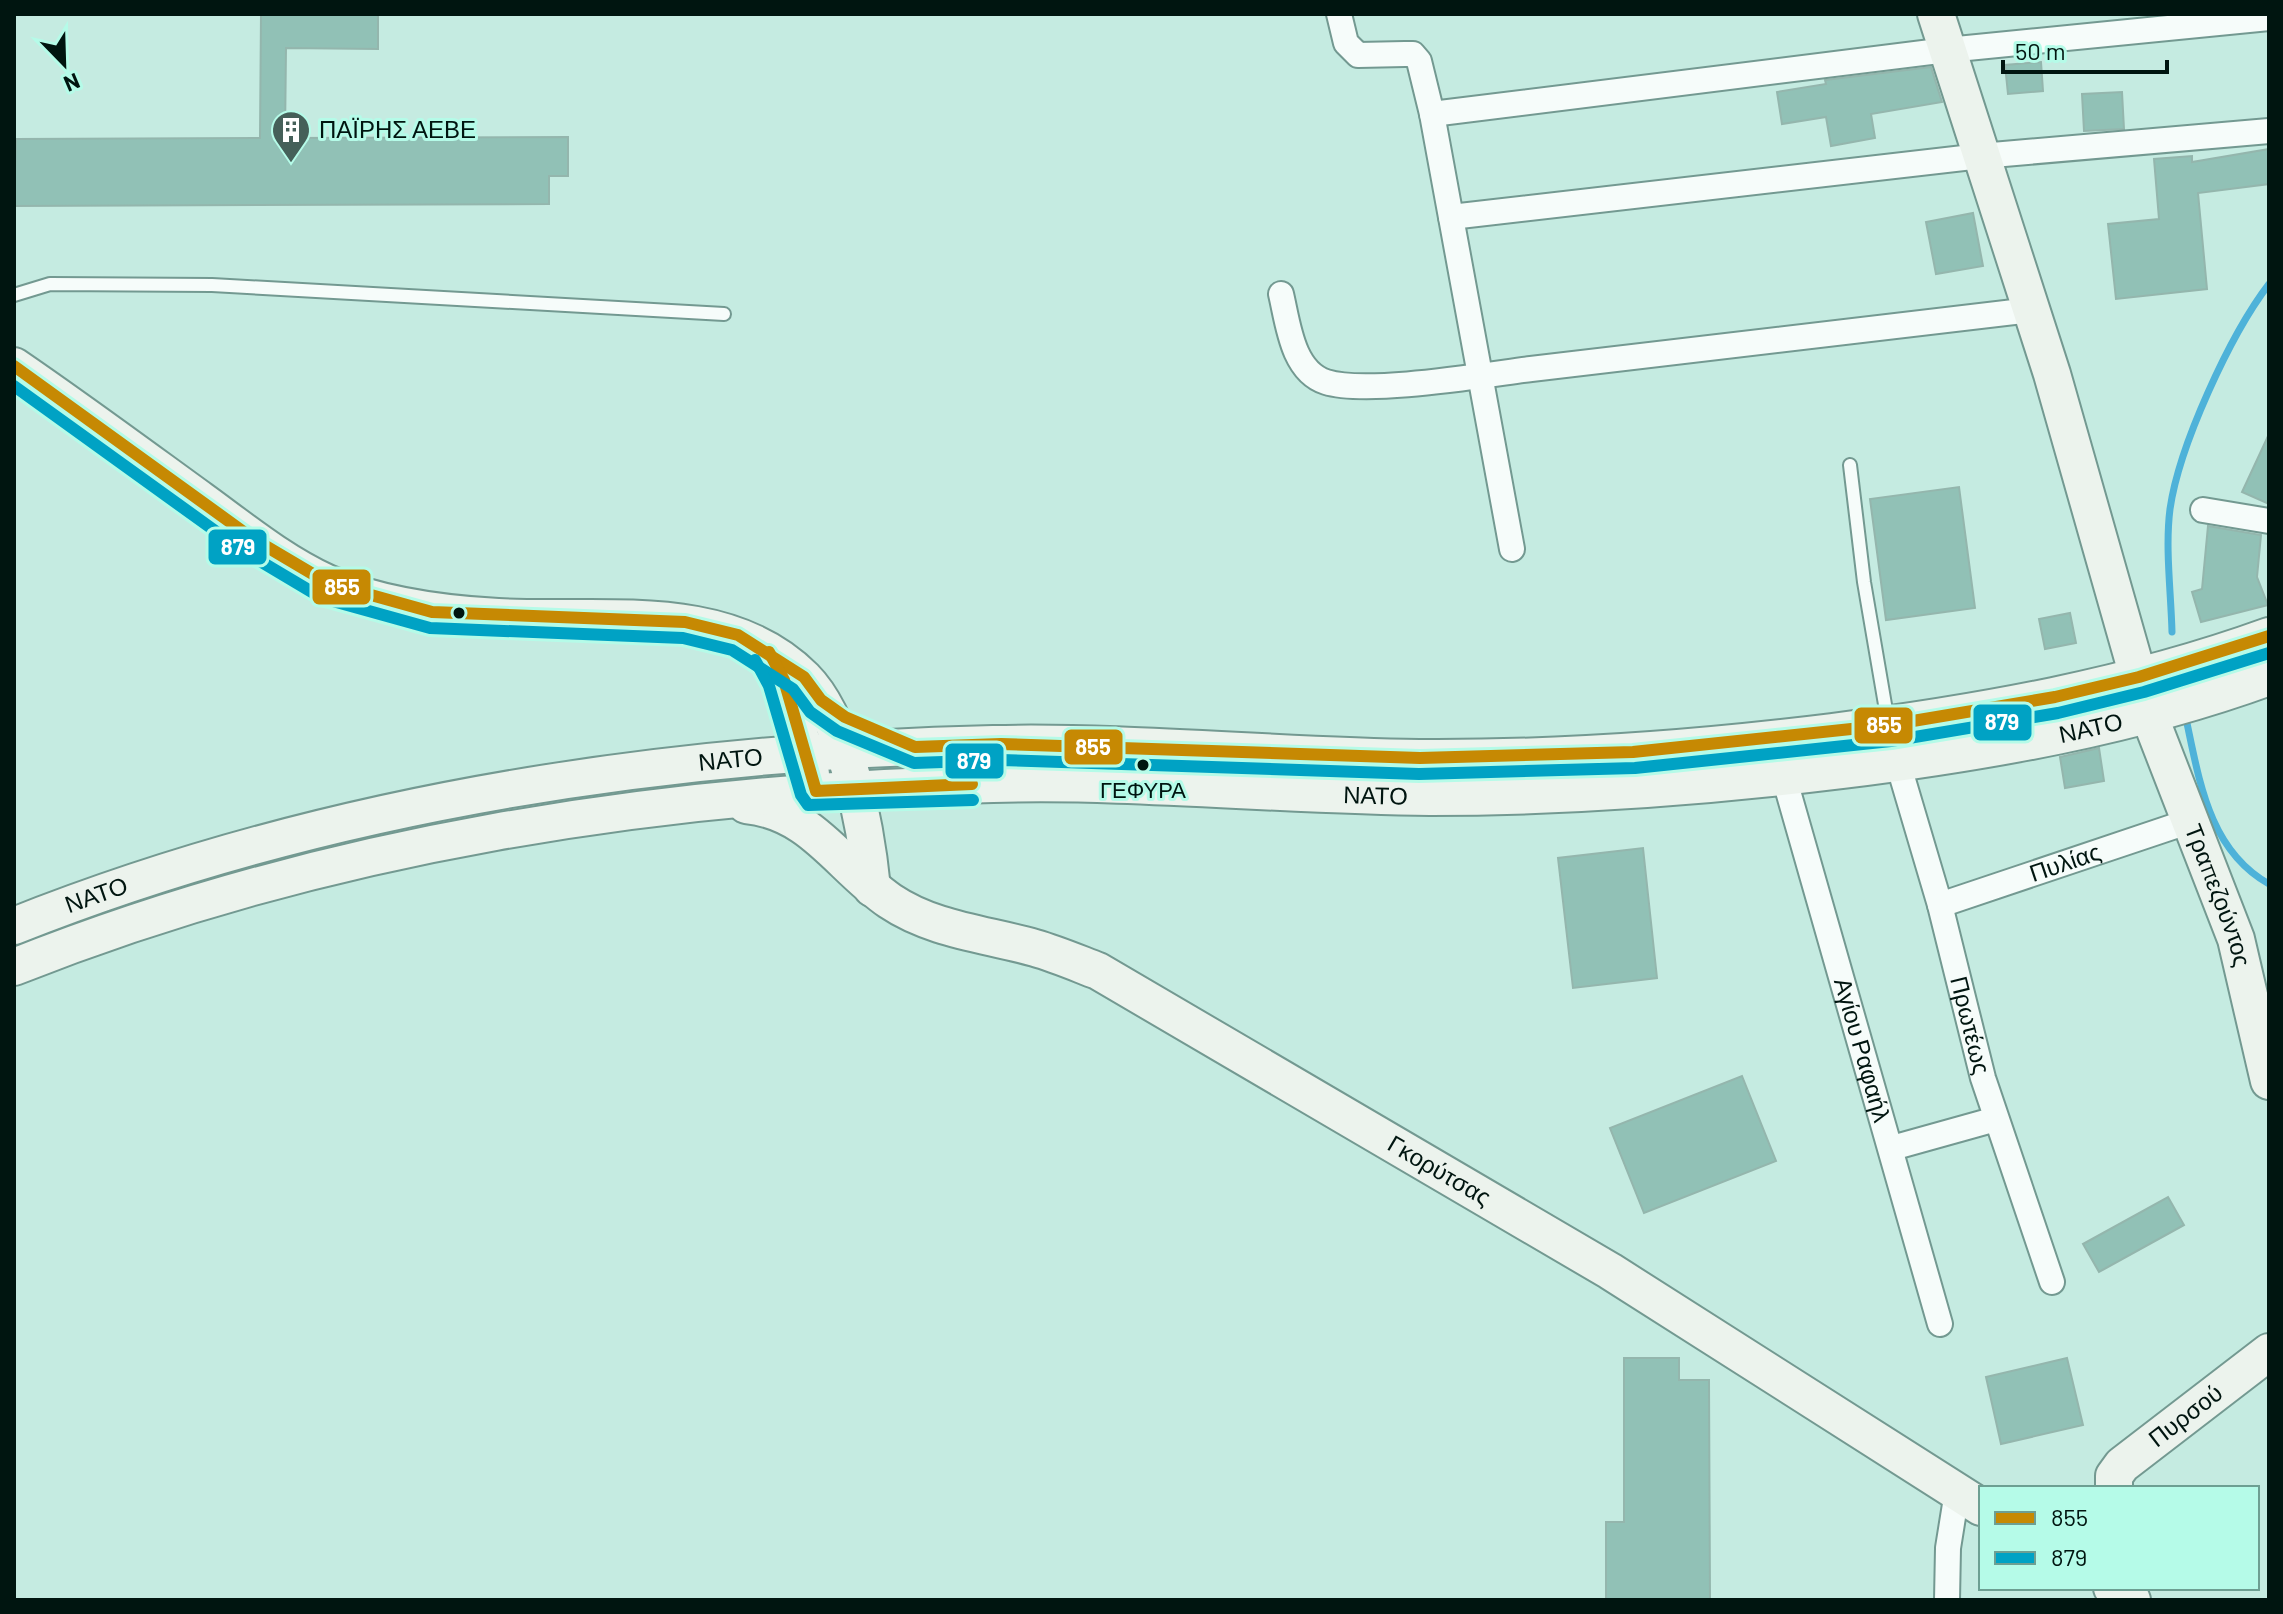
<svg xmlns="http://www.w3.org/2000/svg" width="2283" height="1614" viewBox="0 0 2283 1614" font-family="Barlow,sans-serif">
  <rect width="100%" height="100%" fill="#c5ebe1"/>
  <polygon fill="#e4cfb0" points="1698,761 1700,768 1561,778 1480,780 1284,774 1299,770"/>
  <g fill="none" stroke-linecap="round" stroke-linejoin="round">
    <g stroke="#4eb2d9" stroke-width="7">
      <path d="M2172 632C2171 592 2165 548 2170 509 2179 446 2230 335 2269 284"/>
      <path d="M2185 714C2199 777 2207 849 2269 884"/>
    </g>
  </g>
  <g fill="#91c1b6" stroke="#94b6ad" stroke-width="2">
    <polygon points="261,14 378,14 378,49 286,48 285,138 568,137 568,176 549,176 549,204 14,206 16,139 260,138"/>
    <polygon points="2041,62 2043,91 2008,94 2005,65"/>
    <polygon points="1931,67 1942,102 1871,114 1875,138 1831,146 1826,117 1782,124 1777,92 1826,84 1825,80"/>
    <polygon points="2122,92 2124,129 2084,131 2082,94"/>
    <polygon points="2269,149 2269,184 2198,193 2207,289 2116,299 2108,224 2159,219 2154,159 2192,156 2192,162"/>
    <polygon points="1973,213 1983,266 1936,274 1926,222"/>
    <polygon points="2269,434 2269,504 2242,492"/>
    <polygon points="1959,487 1975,608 1886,620 1870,499"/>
    <polygon points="2208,526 2261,535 2257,577 2268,605 2201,622 2192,592 2202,589"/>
    <polygon points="2070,613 2076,643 2045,649 2039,619"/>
    <polygon points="2099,748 2104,781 2065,788 2060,757"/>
    <polygon points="1643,848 1657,978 1573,988 1558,858"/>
    <polygon points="1742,1076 1776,1161 1644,1213 1610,1128"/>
    <polygon points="2168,1197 2184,1225 2099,1272 2083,1244"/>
    <polygon points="1624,1358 1679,1358 1679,1380 1709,1380 1710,1600 1606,1600 1606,1522 1624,1522"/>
    <polygon points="2067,1358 2083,1425 2001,1444 1986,1377"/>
  </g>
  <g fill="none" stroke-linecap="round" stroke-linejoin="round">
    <defs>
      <g id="lane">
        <polyline points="14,295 50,284 212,285 724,314"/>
        <polyline points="1850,465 1864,582 1888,722"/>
      </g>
      <g id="street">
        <polyline points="1339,14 1346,43 1358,55 1405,54 1413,54 1419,61 1432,114 1512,549"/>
        <polyline points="1432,114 1947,50 2269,18"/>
        <polyline points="1451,217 1981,156 2269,131"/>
        <path d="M1281 294C1288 323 1292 371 1326 382 1367 395 1484 375 1531 369 1697 350 1864 330 2031 310"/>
        <polyline points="2203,510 2269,521"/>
        <path id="s1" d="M1898 763 1940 905 1983 1078 2052 1282"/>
        <path id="s2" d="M1784 777 1940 1324"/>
        <path id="s3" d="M1940 905 2190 821"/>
        <polyline points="1892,1148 1996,1119"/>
        <polyline points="1947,1600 1948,1548 1957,1492"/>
      </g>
      <g id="secondary">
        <path id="s4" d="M1936 14 2052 374 2149 715 2236 939 2269 1081"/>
        <path d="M14 366C77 409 139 455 201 500 241 529 281 562 327 583 378 605 443 614 498 617 598 623 726 599 804 678 847 721 866 828 872 888"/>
        <polyline points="771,656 784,680 811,774"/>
        <path id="s5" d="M746 805C813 812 839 866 890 901 933 930 986 934 1035 948 1056 954 1077 963 1098 971L1610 1271 1981 1507"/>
        <path id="s6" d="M14 926C323 803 662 752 993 744 1135 741 1277 756 1419 758 1557 759 1695 749 1832 732 1980 713 2128 687 2269 636"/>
        <path id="s7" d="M14 967C323 844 661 791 993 784 1138 780 1284 796 1430 797 1568 797 1705 787 1843 770 1987 752 2132 727 2269 677"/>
        <path id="s8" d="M2114 1488V1476L2122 1465 2269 1352"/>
        <polyline points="2112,1588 2132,1600"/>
      </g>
    </defs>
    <use href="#lane" stroke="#739991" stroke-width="16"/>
    <use href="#street" stroke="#739991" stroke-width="28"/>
    <use href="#secondary" stroke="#739991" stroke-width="40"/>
    <use href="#lane" stroke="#f6fcfa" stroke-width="12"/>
    <use href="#street" stroke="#f6fcfa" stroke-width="24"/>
    <use href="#secondary" stroke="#ecf3ed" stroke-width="36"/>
    <defs>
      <g id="bus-1">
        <polyline points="14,366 252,538 328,583 432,612 685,622 738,635 804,677 821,700 845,717 915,747 1001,744 1420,758 1633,752 1889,725 2055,697 2139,677 2269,636"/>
        <polyline points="769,652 784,680 816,791 972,784"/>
      </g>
      <g id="bus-2">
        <polyline points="14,386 243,551 322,598 430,628 683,638 732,650 793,689 810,712 837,731 914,763 1001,760 1419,774 1635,768 1891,741 2058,713 2144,692 2269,653"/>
        <polyline points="755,660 769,686 801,795 808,805 973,800"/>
      </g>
    </defs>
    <use href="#bus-1" stroke="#b5fbe8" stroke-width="18"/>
    <use href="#bus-2" stroke="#b5fbe8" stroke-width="18"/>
    <use href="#bus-1" stroke="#c68903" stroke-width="12"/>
    <use href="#bus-2" stroke="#00a2c4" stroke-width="12"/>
  </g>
  <defs>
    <symbol id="building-pin" viewBox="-11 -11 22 30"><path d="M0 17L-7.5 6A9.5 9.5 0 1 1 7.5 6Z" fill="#456059" stroke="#b5fbe8"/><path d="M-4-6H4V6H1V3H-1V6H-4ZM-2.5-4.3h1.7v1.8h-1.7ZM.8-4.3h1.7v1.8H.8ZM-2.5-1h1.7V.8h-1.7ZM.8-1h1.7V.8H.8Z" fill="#fff"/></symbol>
  </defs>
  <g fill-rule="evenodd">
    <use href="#building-pin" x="269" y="108" width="44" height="60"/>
  </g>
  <g fill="#001510" stroke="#b5fbe8" stroke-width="3">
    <circle cx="459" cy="613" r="7"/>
    <circle cx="1143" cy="765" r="7"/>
  </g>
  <g text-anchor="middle" stroke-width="6" stroke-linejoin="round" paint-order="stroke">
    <g font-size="22" fill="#001510" stroke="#b5fbe8">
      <text x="1143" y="798">ΓΕΦΥΡΑ</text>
    </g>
    <g font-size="24" fill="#001510" stroke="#b5fbe8" text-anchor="start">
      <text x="319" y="138">ΠΑΪΡΗΣ ΑΕΒΕ</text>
    </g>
    <g font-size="24" fill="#001510" stroke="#b5fbe8">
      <text dy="8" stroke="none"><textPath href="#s7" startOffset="2104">ΝΑΤΟ</textPath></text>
      <text dy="8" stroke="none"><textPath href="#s6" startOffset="738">ΝΑΤΟ</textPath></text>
      <text dy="8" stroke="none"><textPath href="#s7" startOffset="1384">ΝΑΤΟ</textPath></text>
      <text dy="8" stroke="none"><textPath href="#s3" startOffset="132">Πυλίας</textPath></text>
      <text dy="8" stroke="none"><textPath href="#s6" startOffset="88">ΝΑΤΟ</textPath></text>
      <text dy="8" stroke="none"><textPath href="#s4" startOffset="926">Τραπεζούντος</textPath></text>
      <text dy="8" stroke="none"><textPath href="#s1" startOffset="272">Πρωτέως</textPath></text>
      <text dy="8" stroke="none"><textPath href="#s2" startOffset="284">Αγίου Ραφαήλ</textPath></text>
      <text dy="8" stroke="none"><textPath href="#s5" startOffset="792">Γκορύτσας</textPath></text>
      <text dy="8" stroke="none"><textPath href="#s8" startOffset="106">Πυρσού</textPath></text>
    </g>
  </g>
  <g stroke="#b5fbe8" stroke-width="3">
    <rect x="207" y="528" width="61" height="38" rx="8" fill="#00a2c4"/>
    <rect x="311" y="568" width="61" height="38" rx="8" fill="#c68903"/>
    <rect x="1972" y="703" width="61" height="39" rx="8" fill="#00a2c4"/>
    <rect x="1853" y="706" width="61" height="39" rx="8" fill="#c68903"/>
    <rect x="1063" y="728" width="61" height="38" rx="8" fill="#c68903"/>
    <rect x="944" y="742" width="61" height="38" rx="8" fill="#00a2c4"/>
  </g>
  <g font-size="22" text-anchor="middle" font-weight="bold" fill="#fff">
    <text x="238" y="555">879</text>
    <text x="342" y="595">855</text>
    <text x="2002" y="730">879</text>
    <text x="1884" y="733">855</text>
    <text x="1093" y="755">855</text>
    <text x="974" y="769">879</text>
  </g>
  <rect width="2283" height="1614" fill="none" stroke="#001510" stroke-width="32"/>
  <rect x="1979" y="1486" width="280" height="104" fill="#b5fbe8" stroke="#6d9f92" stroke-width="2"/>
  <rect x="1995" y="1512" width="40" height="12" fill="#c68903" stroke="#6d9f92" stroke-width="2"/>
  <text x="2051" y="1526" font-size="24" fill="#001510">855</text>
  <rect x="1995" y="1552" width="40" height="12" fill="#00a2c4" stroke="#6d9f92" stroke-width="2"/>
  <text x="2051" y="1566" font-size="24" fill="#001510">879</text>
  <g transform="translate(64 64) rotate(157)" stroke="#b5fbe8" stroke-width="6" paint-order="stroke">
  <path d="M0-6L14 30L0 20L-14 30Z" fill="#001510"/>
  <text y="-12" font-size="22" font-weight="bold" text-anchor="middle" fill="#001510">N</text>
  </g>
  <path d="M2003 60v12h164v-12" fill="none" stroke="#001510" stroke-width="4"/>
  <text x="2015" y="60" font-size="24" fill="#001510" stroke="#b5fbe8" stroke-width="6" paint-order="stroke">50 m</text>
</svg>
